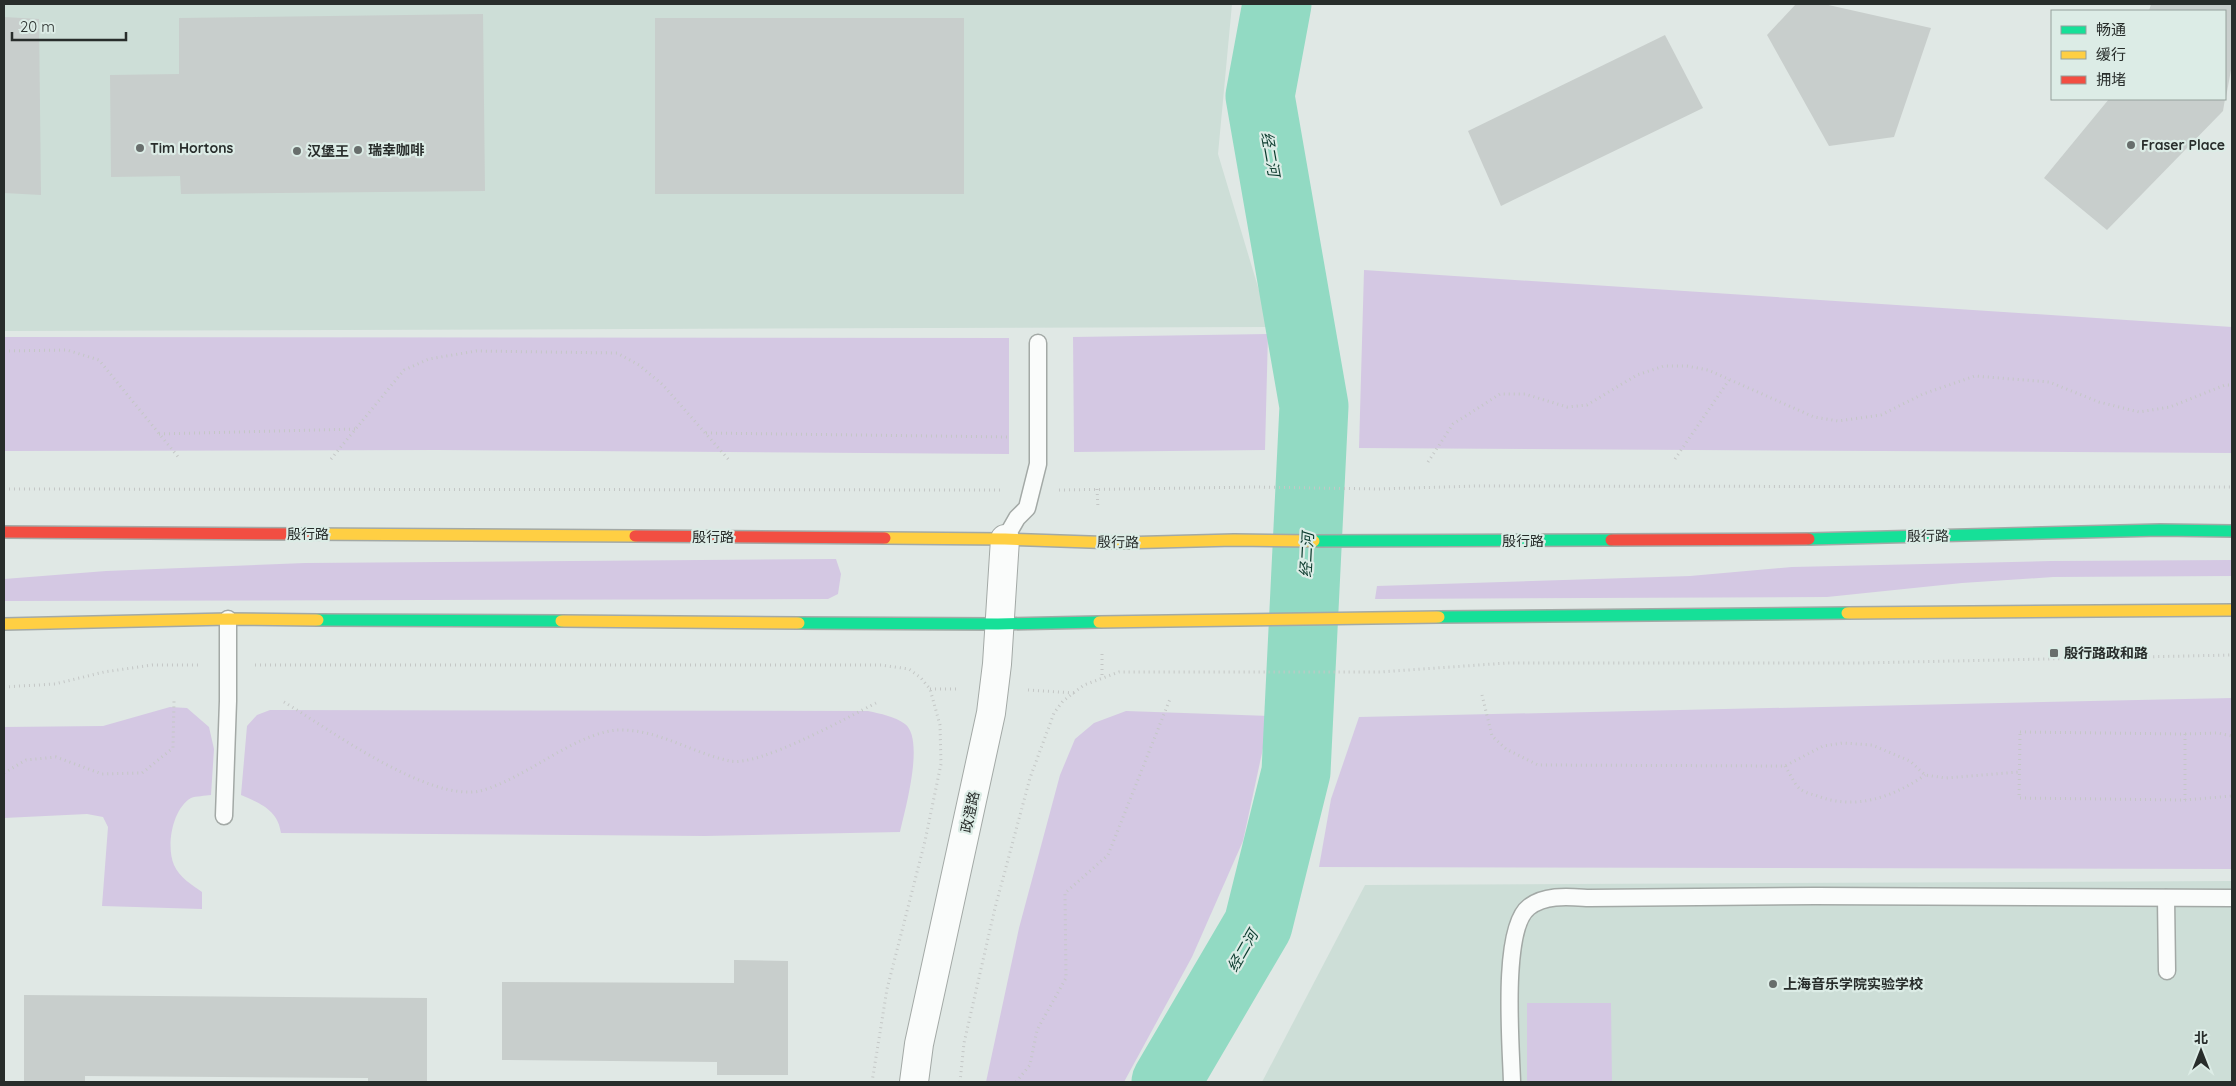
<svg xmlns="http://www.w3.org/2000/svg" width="2236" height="1086" viewBox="0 0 2236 1086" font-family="Quicksand,'Noto Sans SC',sans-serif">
  <rect width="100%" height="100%" fill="#e0e8e5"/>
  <g fill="#cdded7">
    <polygon points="4,4 1232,4 1218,154 1270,327 4,331"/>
    <polygon points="2232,881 2232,1082 1262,1082 1365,885"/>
  </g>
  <g fill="#d4c8e3">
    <polygon points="1364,270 2232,327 2232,453 1359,448"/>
    <polygon points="1268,334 1265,450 1074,452 1073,337"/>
    <polygon points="4,337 1009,338 1009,454 437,450 4,451"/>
    <polygon points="836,559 841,574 838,594 828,599 4,601 4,579 106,571 305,563"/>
    <polygon points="2232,560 2232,576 2053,577 1962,583 1827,597 1375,599 1377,586 1690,576 1792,567 2051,561"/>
    <polygon points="2232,698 2232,869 1319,867 1331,799 1359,717"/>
    <path d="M170 707 187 708 209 727 214 749 211 795C205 796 196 796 191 798 172 809 166 847 174 865 179 877 192 885 202 892V909L102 906 108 827 103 817 87 814 4 818V727L103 726Z"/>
    <path d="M270 710 868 711C881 714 894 716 905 724 925 739 905 810 900 832L705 836 281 833C278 810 260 803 241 795L247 726 257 715Z"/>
    <polygon points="1126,711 1270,716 1243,841 1192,957 1124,1082 986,1082 1019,928 1060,775 1075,739 1094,723"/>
    <polygon points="1527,1003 1611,1003 1612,1082 1527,1082"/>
  </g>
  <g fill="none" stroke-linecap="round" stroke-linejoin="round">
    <polyline stroke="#92dac3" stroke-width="69" points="1166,1082 1258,925 1296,772 1314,406 1260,96 1277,4"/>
  </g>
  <g fill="#c8cecc">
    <polygon points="1796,4 1824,4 1931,28 1894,137 1829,146 1767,35"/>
    <polygon points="2151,4 2232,4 2232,65 2226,97 2225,11 2149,11"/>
    <polygon points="483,14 485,191 181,194 180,176 111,177 110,75 179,74 179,18"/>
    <polygon points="4,17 39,19 41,195 4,193"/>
    <rect x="655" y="18" width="309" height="176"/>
    <polygon points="1665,35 1703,108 1501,206 1468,131"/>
    <polygon points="2109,99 2225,99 2223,111 2107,230 2044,178"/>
    <polygon points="734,960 788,961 788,1075 717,1075 717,1062 502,1060 502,982 734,983"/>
    <polygon points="24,995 427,998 427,1082 368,1082 368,1078 85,1076 85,1082 24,1082"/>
  </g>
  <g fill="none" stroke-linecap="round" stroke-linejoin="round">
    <defs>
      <g id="lane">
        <polyline points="1005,539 1017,518 1027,508 1038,464 1038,343"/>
        <polyline points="224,816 228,701 228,619"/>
        <polyline points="2166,898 2167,971"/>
        <path d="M1512 1082C1511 1046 1501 928 1529 907 1546 894 1570 897 1589 898L1815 896 2232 898"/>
      </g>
      <polyline id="street" points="914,1082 919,1044 991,713 997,664 1005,539"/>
      <g id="fast">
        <polyline points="1809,539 2160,530 2232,531"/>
        <polyline points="1314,541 1611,540"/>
        <polyline points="1439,617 1847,613"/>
        <polyline points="318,620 561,621"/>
        <polyline points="799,623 998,624 1099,622"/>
      </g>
      <g id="slow">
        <polyline points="304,534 635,536"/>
        <polyline points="885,538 1005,539 1119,543 1234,540 1314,541"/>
        <polyline points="1847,613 2232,610"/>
        <polyline points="561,621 799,623"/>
        <polyline points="1099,622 1439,617"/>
        <polyline points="4,624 228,619 318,620"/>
      </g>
      <g id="jam">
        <polyline points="4,532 304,534"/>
        <polyline points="635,536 885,538"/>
        <polyline points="1611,540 1809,539"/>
      </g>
    </defs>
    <use href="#lane" stroke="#a3a9a6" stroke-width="19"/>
    <use href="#street" stroke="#a3a9a6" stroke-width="30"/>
    <use href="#fast" stroke="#a3a9a6" stroke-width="14"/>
    <use href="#slow" stroke="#a3a9a6" stroke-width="14"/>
    <use href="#jam" stroke="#a3a9a6" stroke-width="14"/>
    <g stroke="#c4c7c6" stroke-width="3" stroke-dasharray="1 4" stroke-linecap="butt">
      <polyline points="4,351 67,350 99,360 179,458"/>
      <polyline points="706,433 1010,437"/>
      <polyline points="159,434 357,429"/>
      <polyline points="331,459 404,370 429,359 476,351 617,353 639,365 663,385 729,460"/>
      <polyline points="1675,459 1729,380"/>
      <polyline points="1428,462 1453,424 1500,394 1525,394 1567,407 1587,405 1637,375 1664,366 1687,366 1708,370 1814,417 1838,421 1881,415 1923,394 1975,376 2049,382 2099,402 2139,412 2170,407 2225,385 2232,385"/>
      <polyline points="4,489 1003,490"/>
      <polyline points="1097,489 1098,508"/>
      <polyline points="1059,490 1256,487 1378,489 1477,486 2232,487"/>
      <polyline points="1102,654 1102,679"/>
      <polyline points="255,665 881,665 909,669 921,678 930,689 940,725 941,764 925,841 887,989 872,1082"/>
      <polyline points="4,687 55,684 104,672 152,665 201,665"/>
      <polyline points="930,689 960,689"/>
      <polyline points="1028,690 1074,693"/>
      <polyline points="1482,695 1492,736 1506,749 1538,765 1785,766 1823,746 1843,743 1872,745 1910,761 1925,775 1946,778 2019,772"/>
      <path d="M284 702C329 729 428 802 480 791 492 788 507 781 518 775 547 760 586 732 618 730 658 729 692 753 730 761 759 767 848 717 876 703"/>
      <polygon points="2020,732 2185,734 2185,800 2019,798"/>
      <polyline points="2185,734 2218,733 2232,736"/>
      <path d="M1785 766C1790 773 1794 784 1800 789 1804 792 1810 794 1815 795 1853 811 1892 798 1925 775"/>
      <polyline points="4,773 26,760 56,757 102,774 142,773 173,748 174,701"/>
      <polyline points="2185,800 2232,796"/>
      <polyline points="960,1082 964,1043 995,908 1030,778 1054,713 1063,701 1084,685 1119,672 1380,672 1507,663 1861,663 2232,655"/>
      <polyline points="1016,1082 1030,1065 1037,1030 1066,978 1065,893 1108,855 1170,699"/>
    </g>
    <use href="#lane" stroke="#fafcfb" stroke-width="16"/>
    <use href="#street" stroke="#fafcfb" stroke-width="28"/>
    <use href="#fast" stroke="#16e098" stroke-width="11"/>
    <use href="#slow" stroke="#ffcf43" stroke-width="11"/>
    <use href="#jam" stroke="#f24e42" stroke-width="11"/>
  </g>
  <g fill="#686e6c" stroke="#dcece6" stroke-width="2">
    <circle cx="2131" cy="145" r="5"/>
    <circle cx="140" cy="148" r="5"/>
    <circle cx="358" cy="150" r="5"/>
    <circle cx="297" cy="151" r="5"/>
    <rect x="2049" y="648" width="10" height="10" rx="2.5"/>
    <circle cx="1773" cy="984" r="5"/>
  </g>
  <g text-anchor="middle" stroke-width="4.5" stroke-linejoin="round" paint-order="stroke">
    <g font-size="14" font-weight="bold" fill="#282d2b" stroke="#dcece6" text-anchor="start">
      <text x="2141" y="150">Fraser Place</text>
      <text x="150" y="153">Tim Hortons</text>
      <text x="368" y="155">瑞幸咖啡</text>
      <text x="307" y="156">汉堡王</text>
      <text x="2064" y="658">殷行路政和路</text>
      <text x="1783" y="989">上海音乐学院实验学校</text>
    </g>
    <g font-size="14" fill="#282d2b" stroke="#dcece6">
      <text x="308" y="539">殷行路</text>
      <text transform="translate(1928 536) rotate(-1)" y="5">殷行路</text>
      <text x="713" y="542">殷行路</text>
      <text x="1523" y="546">殷行路</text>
      <text transform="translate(1118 542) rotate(1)" y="5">殷行路</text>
      <text transform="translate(970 812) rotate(-78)" y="5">政澄路</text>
    </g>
    <g font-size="15" font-style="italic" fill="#0a392c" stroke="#dcece6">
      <text transform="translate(1270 154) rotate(80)" y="5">经二河</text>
      <text transform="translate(1307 555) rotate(-87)" y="5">经二河</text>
      <text transform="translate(1243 951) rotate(-60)" y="5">经二河</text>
    </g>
  </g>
  <rect width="2236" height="1086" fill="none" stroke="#282d2b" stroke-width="10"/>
  <rect x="2051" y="10" width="175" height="90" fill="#dcece6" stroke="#94a09b"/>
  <rect x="2061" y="26" width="25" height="8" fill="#16e098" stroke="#94a09b"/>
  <text x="2096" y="35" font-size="15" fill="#282d2b">畅通</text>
  <rect x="2061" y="51" width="25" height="8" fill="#ffcf43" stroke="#94a09b"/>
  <text x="2096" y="60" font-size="15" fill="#282d2b">缓行</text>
  <rect x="2061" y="76" width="25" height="8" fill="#f24e42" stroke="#94a09b"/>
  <text x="2096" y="85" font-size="15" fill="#282d2b">拥堵</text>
  <g transform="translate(2201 1051)" stroke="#dcece6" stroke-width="4" paint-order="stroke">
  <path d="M0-4L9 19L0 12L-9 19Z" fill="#282d2b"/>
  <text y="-8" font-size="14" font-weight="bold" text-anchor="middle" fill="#282d2b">北</text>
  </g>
  <path d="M12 32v8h114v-8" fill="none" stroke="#282d2b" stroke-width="2.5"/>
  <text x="20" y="32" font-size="15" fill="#282d2b" stroke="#dcece6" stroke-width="4" paint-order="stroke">20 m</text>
</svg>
